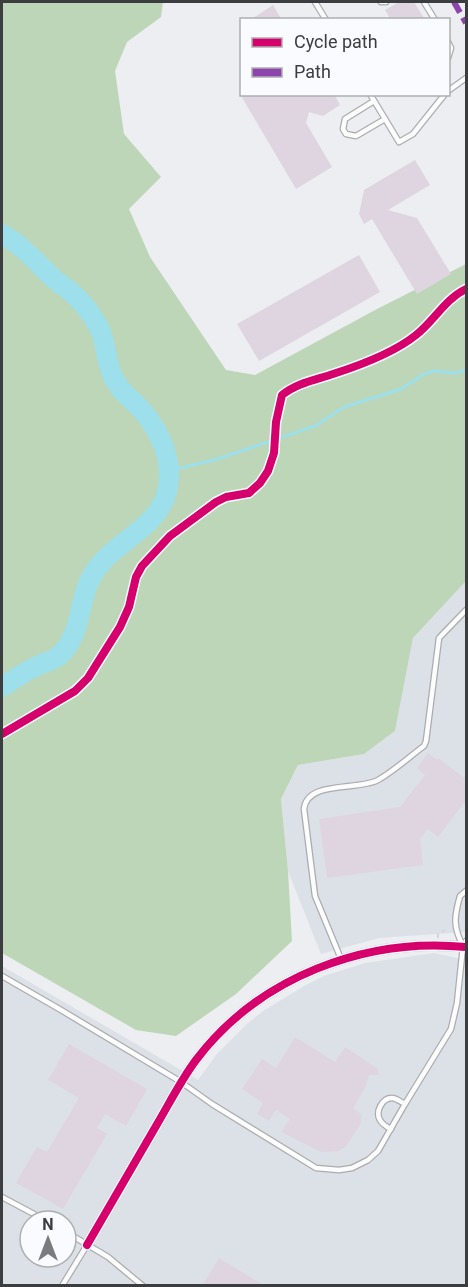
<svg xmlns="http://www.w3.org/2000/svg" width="468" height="1287" viewBox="0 0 468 1287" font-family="Roboto,sans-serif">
  <rect width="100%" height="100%" fill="#eceef1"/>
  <g fill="#dce1e8" fill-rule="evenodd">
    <polygon points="466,581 466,932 379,938 321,954 288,871 281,799 298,765 364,754 395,731 413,638"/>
    <path d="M434 953 466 960V1285H2V966L198 1080 216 1055 247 1024 263 1011 304 986 324 976 365 963ZM30 1221H66V1257H30Z"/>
  </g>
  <polygon fill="#bdd6b8" points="2,2 163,2 161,17 127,42 115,71 124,134 161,177 129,209 150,257 226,370 255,375 377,309 466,264 466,581 413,638 395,731 364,754 298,765 281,799 288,871 292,941 236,994 176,1036 136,1030 2,953"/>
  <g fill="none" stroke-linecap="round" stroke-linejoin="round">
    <polyline stroke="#9ddfea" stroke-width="3" points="168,471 218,459 315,426 344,407 401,389 426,373 434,371 455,373 466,370"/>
    <path stroke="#9ddfea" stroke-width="20" d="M2 234C22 245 37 263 53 278 59 284 66 287 71 292 83 302 95 318 101 332 106 345 106 359 111 372 117 388 127 396 139 407 153 422 165 443 168 463 177 524 121 533 95 571 78 595 83 633 61 654 54 661 45 662 37 666 24 672 13 680 2 687"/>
  </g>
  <g fill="#ded5e0">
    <polygon points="399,2 414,2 425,20 391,20 385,10"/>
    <polygon points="273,5 282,20 250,20"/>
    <polygon points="240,94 334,94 340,105 323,116 309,112 306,123 332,167 296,189"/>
    <polygon points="415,160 430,185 388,210 417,218 451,274 417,294 372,219 364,224 359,214 364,190"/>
    <polygon points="359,255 380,292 259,361 237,324"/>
    <polygon points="428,753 437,760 438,758 466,779 466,800 438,837 428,829 420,839 423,865 327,878 319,819 400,807 425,775 417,768"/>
    <polygon points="295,1037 335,1062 345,1047 377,1068 379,1075 369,1075 366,1086 353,1108 361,1114 361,1123 347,1145 339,1151 321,1152 281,1132 290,1119 276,1110 269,1121 257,1114 263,1103 242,1089 262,1059 276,1068"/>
    <polygon points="69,1044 147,1089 126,1126 105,1114 97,1128 107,1134 63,1209 16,1183 37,1147 47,1152 79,1098 48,1080"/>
    <polygon points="219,1258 265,1286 202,1286"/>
  </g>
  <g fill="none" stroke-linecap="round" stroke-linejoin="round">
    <defs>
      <g id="lane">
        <polyline points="315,2 326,20"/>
        <polyline points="381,2 386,2"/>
        <polyline points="424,2 435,20"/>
        <polyline points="448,42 451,48 448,58"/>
        <polyline points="448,91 466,78"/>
        <polyline points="370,94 399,142 413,134 445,94"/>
        <polyline points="374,101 345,119 343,129 346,134 356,136 385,119"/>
        <path d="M463 946C453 927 454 917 460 896L466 891"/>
        <path d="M341 959 315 896 304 809C307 780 358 791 378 780 394 771 409 757 424 746L426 741 439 638 466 610"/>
        <polyline points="2,976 61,1010 181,1082 212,1104 316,1168 339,1170 352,1168 368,1160 378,1151 405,1104"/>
        <path d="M391 1129C387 1127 382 1124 380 1120 375 1112 382 1098 392 1098 396 1098 401 1102 405 1104L451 1029 457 1003 463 946 466 941"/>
        <polyline points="2,1197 47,1221"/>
        <polyline points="66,1232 108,1257 143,1286"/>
        <polyline points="62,1286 87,1245"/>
      </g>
      <path id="street" d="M87 1245C110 1205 133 1166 156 1126 169 1104 181 1080 196 1060 259 977 365 937 466 947"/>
    </defs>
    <use href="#lane" stroke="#abacae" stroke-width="7"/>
    <use href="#street" stroke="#abacae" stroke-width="11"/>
    <polyline stroke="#d5d5d6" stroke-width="2" stroke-dasharray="4.5 4.5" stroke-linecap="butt" points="438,938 438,934 445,930"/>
    <use href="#lane" stroke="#fcfcfd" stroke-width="4.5"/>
    <use href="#street" stroke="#fcfcfd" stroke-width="9"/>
    <polyline stroke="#8e44ad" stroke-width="6" stroke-dasharray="12 6" stroke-linecap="butt" points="454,2 466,23"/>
    <defs>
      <g id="cycleway">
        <path d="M2 734 75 691 88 678 120 627 129 607 136 577 142 566 170 536 216 502 226 497 249 493 260 483 268 471 274 453 276 422 282 395C297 383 315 380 333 374 358 366 395 352 416 335 434 321 445 299 466 289"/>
        <path d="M87 1245C110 1205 133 1166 156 1126 169 1104 181 1080 196 1060 259 977 365 937 466 947"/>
      </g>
    </defs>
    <use href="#cycleway" stroke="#f9fbfe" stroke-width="11"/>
    <use href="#cycleway" stroke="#d6006c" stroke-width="8"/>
  </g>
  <rect width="468" height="1287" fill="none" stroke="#3b3d3e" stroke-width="6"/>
  <rect x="240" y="18" width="210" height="78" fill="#f9fbfe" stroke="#adafb1" stroke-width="1.5"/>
  <rect x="252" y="38" width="30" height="9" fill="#d6006c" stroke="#adafb1" stroke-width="1.5"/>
  <text x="294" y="48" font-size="18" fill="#3b3d3e">Cycle path</text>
  <rect x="252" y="68" width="30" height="9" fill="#8e44ad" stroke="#adafb1" stroke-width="1.5"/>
  <text x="294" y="78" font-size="18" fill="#3b3d3e">Path</text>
  <g transform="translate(48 1239)"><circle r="28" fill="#f9fbfe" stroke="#adafb1" stroke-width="1.5"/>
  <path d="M0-4.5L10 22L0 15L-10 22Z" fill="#797b7d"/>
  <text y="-9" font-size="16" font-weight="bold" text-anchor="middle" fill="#3b3d3e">N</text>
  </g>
</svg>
